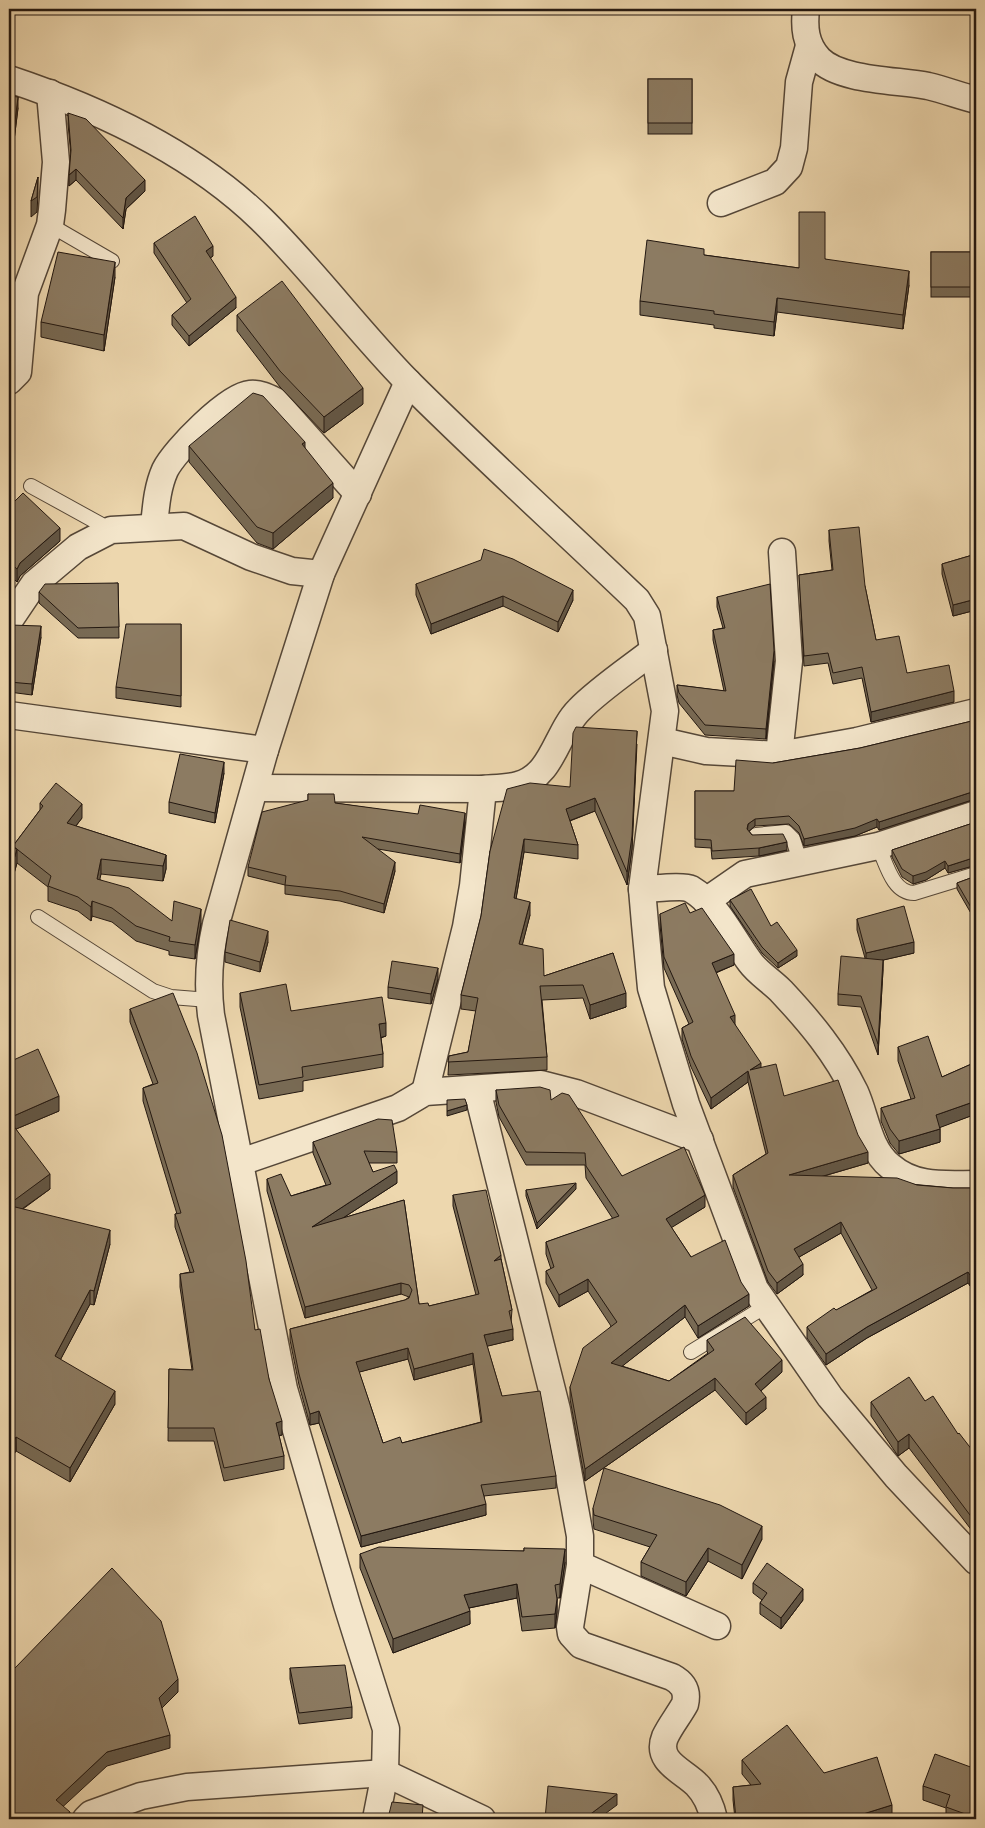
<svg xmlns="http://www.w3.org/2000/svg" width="985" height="1828" viewBox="0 0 985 1828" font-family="'IM FELL Double Pica',serif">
  <rect width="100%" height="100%" fill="#edd7ae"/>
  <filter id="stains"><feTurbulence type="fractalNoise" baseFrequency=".004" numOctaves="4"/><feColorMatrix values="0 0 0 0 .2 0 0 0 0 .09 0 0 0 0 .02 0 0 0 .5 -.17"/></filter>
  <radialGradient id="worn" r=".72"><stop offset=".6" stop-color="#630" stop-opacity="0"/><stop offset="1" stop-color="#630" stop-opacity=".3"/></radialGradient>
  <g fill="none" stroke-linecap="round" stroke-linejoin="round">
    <defs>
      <g id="service">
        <polyline points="50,225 112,261"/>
        <polyline points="31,486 111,530"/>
        <polyline points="756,835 786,832 793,839 800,861"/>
        <path d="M878 846C886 862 892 893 914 893L976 874"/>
        <polyline points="38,917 153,991 171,997 209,1000"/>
        <polyline points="691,1352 766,1306"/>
      </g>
      <g id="minor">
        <path d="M806 9C804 27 805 44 819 59 840 81 899 80 928 86 945 90 960 96 976 100"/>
        <path d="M9 79C99 109 192 152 261 219 313 270 357 330 408 382 483 457 561 527 637 600L647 616 665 711 642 889 645 924 651 988 686 1104 755 1289 830 1397 896 1476 976 1561"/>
        <polyline points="721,203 775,182 789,167 794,148 799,82 809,46"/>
        <polyline points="9,381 18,372 25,293 50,225 52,210 56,162 50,93"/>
        <path d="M154 526C156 507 157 488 165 470 175 450 228 396 250 394 259 393 267 397 275 401L358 494"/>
        <polyline points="9,621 34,584 78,547 111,530 184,526 251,557 292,571 321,574"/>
        <polyline points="9,715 265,750"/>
        <polyline points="662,741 706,751 779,755 857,741 976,712"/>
        <polyline points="779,755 789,661 782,552"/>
        <path d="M255 788 483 789C494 788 507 788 518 785 553 776 556 733 579 710 598 690 631 668 654 650"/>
        <path d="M642 889C652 889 683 885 691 889 718 905 732 938 750 962 758 973 771 981 781 991 810 1022 836 1053 855 1092 866 1116 868 1148 890 1166 915 1188 945 1184 976 1184"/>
        <polyline points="706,901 745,874 878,846 976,814"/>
        <polyline points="477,1090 557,1410 580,1536 580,1565 717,1626"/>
        <polyline points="425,1092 466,927 473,886 483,789"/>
        <polyline points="241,1162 398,1108 425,1092 541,1084 576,1093 700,1140"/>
        <path d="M580 1565 570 1627 571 1634 581 1645 672 1677C683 1683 688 1691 685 1704 679 1715 670 1726 665 1737 655 1762 684 1771 697 1785 706 1794 711 1806 714 1819"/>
        <polyline points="86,1819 91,1814 141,1796 187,1787 385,1773 482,1819"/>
        <path d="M376 1819 385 1773 386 1729 347 1605 284 1389 211 1015C207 983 209 955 216 924L265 750 321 574 408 382"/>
      </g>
    </defs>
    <use href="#service" stroke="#554738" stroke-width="16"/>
    <use href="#minor" stroke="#554738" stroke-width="29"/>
    <use href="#service" stroke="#f3e5ca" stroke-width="14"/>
    <use href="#minor" stroke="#f3e5ca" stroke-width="26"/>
  </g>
  <g fill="#786a54" stroke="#221710" fill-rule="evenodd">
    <rect x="648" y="79" width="44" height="55"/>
    <polygon points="9,96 18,108 12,157 9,156"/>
    <polygon points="68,113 145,191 126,209 123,229 76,180 69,186 71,156 68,124"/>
    <polygon points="154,243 213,256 210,258 236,308 189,346 172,325 172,315 187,303 154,253"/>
    <rect x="931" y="252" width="45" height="45"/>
    <polygon points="704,255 799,268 825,259 909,285 903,329 777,312 774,336 714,328 714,325 640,315 640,301"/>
    <polygon points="115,277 104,351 41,337 41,322"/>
    <polygon points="237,315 363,404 324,433 280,387 237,331"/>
    <polygon points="189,446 305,449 333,498 273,549 257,543 189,462"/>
    <polygon points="9,507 60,541 20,576 17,582 9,574"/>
    <polygon points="829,530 865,586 876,640 907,673 954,702 871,722 862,678 833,684 828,663 804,666 799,575 832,570 829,541"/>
    <polygon points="976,554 976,610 953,616 942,574 942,564"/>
    <polygon points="118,583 119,638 78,638 39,603 39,592"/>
    <polygon points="416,584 573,600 558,632 503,606 431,634 416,595"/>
    <polygon points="717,597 774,661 766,739 705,735 679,703 677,695 677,685 724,691 713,640 713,630 723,628 717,607"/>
    <polygon points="181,624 181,707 116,698 116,687"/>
    <polygon points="9,630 41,637 32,695 9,692"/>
    <polygon points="976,720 976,800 972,800 879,830 877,827 855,836 804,846 799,833 789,824 755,826 749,831 752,835 787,850 759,856 712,859 711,848 695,847 695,791 734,791 773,763 860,748"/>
    <polygon points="637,744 632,849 627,885 595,811 570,821 578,845 578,859 524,852 516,898 530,915 522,945 544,976 613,953 626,1007 590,1019 583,998 542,1000 547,1057 547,1070 448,1075 449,1056 468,1052 476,1011 461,1009 461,995 481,916 490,851 570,787"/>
    <polygon points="224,773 215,823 169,813 169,802"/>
    <polygon points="308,794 335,803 465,822 460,863 378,849 395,871 384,913 340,901 285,894 285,885 248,876 248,867 308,800"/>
    <polygon points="40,803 82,818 76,826 166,855 166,869 163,881 101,874 99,879 172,921 201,923 195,959 169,955 169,951 136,941 112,922 92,916 91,921 78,911 48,901 48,887 17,863 9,891 9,846 13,847 13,846 40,810"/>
    <polygon points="976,822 976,866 973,866 948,873 945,868 926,880 913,884 902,877 892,857 892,850"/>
    <polygon points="976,876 976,922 957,889 957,883"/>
    <polygon points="730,900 771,926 797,956 778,968 762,953 730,906"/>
    <polygon points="690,913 734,965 716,973 735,1025 761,1068 784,1096 868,1163 824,1176 953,1188 976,1188 970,1286 968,1283 867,1338 826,1365 807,1338 807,1327 872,1290 841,1233 799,1257 803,1275 777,1294 768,1282 733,1187 733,1175 766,1154 748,1082 711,1109 691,1067 682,1039 682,1028 689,1024 664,968 660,925 660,914"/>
    <polygon points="857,919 914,953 883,960 883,970 878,1055 861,1007 838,1005 838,994 865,958 857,930"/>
    <polygon points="268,942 260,972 225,962 225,952"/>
    <polygon points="438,979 431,1004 388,998 388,987"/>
    <polygon points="240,993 291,1011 386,1036 381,1038 383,1054 383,1067 303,1081 303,1091 259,1099 240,1007"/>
    <polygon points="130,1009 255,1330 269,1379 282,1435 279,1436 284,1456 284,1469 224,1481 214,1441 168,1441 169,1369 192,1370 180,1287 180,1274 190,1272 175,1227 175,1214 177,1214 143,1101 143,1088 153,1084 130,1022"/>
    <polygon points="898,1047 942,1077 976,1062 976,1114 940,1127 940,1142 899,1154 890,1143 881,1121 881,1108 911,1099 898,1061"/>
    <polygon points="9,1062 59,1111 16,1129 50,1189 23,1209 110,1244 94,1305 90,1304 60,1360 115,1404 70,1482 16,1451"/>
    <polygon points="496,1090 551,1100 622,1176 705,1207 671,1227 691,1257 749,1306 698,1338 685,1317 622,1366 669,1381 708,1353 707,1352 707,1340 782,1372 761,1391 766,1409 746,1425 715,1390 585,1481 570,1399 570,1387 611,1326 588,1291 559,1307 546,1283 546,1271 551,1269 546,1254 546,1242 613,1219 586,1178 585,1165 526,1165 499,1117 496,1102"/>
    <path d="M313 1142 397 1152V1163H369L373 1172 397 1183 343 1218 404 1200 419 1304 429 1306 476 1295 453 1206V1195L501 1259 512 1310 511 1322 513 1340 487 1346 502 1396 556 1476V1488L484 1496 486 1515 361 1547 319 1423 310 1425 299 1385 290 1340V1329L405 1300 409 1297 401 1294 305 1318 267 1191V1179L291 1196 326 1185 313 1153ZM408 1359 414 1380 473 1364 481 1422 402 1443H383L359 1372Z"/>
    <polygon points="576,1189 537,1229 526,1196 526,1190"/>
    <polygon points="925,1401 958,1434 976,1455 976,1536 909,1448 898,1456 871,1416 871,1402"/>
    <polygon points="593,1508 762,1539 742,1579 708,1561 686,1596 641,1576 641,1562 650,1547 594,1529 593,1521"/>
    <polygon points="524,1548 565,1562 560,1598 557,1598 557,1612 555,1628 522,1631 517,1598 469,1608 470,1624 393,1653 360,1568 360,1554 524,1551"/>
    <polygon points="753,1583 803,1600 781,1629 760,1614 760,1603 762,1600 753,1593"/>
    <polygon points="290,1668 352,1707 352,1718 299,1724 290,1679"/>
    <polygon points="742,1760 824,1773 892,1819 735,1819 733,1800 733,1787 751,1785 742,1774"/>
    <polygon points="976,1769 976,1819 946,1819 946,1808 923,1800 923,1786"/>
  </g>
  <g fill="#625645" stroke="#221710">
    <polygon points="18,97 18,108 12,157 12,146"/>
    <polygon points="76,169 76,180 69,186 69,175"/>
    <polygon points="38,177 38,193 37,212 31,217 31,201"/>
    <polygon points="145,180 145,191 126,209 123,229 123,218 126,198"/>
    <polygon points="213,246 213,256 206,261 206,251"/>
    <polygon points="115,262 115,277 104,351 104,335"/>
    <polygon points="909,271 909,285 903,329 903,315"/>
    <polygon points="236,297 236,308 189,346 189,336"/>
    <polygon points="777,298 777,312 774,336 774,322"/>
    <polygon points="363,388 363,404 324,433 324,417"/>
    <polygon points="305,442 305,457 302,444"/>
    <polygon points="333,483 333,498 273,549 273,533"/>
    <polygon points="60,528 60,541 20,576 17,582 17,569 20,563"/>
    <polygon points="573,590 573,600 558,632 558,622"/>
    <polygon points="503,596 503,606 431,634 431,624"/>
    <polygon points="976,599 976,610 953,616 953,605"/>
    <polygon points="41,626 41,637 32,695 32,684"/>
    <polygon points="774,651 774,661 766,739 766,729"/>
    <polygon points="954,691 954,702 871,722 871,712"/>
    <polygon points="637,731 632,849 627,885 627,872"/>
    <polygon points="224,762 224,773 215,823 215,813"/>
    <polygon points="972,792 972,800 879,830 879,822"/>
    <polygon points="595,798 595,811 566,822 566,809"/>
    <polygon points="82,804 82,818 67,837 67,823"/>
    <polygon points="465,813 465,822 460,863 460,854"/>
    <polygon points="755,819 755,826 748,832 747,836 748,824"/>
    <polygon points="877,819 877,827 855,836 804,846 804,839"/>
    <polygon points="524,839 524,852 514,911 514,898"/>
    <polygon points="787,842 787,850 759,856 759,848"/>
    <polygon points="17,849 17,863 9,891 9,876"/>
    <polygon points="166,855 166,869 163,881 163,866"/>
    <polygon points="973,858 973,866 948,873 948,866"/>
    <polygon points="101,859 101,874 97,893 97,879"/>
    <polygon points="945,861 945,868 926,880 913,884 913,876"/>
    <polygon points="395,862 395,871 384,913 384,904"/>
    <polygon points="92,901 92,916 91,921 91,907"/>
    <polygon points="530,902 530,915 519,958 519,944"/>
    <polygon points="201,909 201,923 195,959 195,945"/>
    <polygon points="268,931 268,942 260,972 260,962"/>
    <polygon points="914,942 914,953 866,964 866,953"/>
    <polygon points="797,950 797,956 778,968 778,963"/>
    <polygon points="734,954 734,965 712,974 712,963"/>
    <polygon points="883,960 883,970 878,1055 878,1044"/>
    <polygon points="438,968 438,979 431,1004 431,994"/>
    <polygon points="626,993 626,1007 590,1019 590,1005"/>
    <polygon points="735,1015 735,1026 730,1017"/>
    <polygon points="386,1023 386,1036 379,1038 379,1024"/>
    <polygon points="761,1063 761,1074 750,1070"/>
    <polygon points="748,1071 748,1082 711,1109 711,1098"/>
    <polygon points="59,1096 59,1111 9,1132 9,1118"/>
    <polygon points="976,1101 976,1114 936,1129 936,1115"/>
    <polygon points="467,1105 467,1110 447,1116 447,1111"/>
    <polygon points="940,1129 940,1142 899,1154 899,1141"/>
    <polygon points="868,1152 868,1163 789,1186 789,1175"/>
    <polygon points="397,1171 397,1183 312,1238 312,1227"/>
    <polygon points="50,1174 50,1189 12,1216 9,1218 9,1203"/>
    <polygon points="576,1183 576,1189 537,1229 537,1223"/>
    <polygon points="705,1195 705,1207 666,1231 666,1219"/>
    <polygon points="841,1222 841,1233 794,1260 794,1249"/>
    <polygon points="110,1230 110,1244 94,1305 94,1291"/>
    <polygon points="501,1255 501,1266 494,1261"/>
    <polygon points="803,1264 803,1275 777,1294 777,1283"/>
    <polygon points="968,1272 968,1283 867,1338 826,1365 826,1354 867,1327"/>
    <polygon points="976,1272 976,1283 970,1286 970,1275"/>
    <polygon points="588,1279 588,1291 559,1307 559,1295"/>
    <polygon points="401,1283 401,1294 305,1318 305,1307"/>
    <polygon points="90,1290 90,1304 55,1370 55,1356"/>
    <polygon points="749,1294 749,1306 698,1338 698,1326"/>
    <polygon points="685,1305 685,1317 611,1375 611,1363"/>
    <polygon points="513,1329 513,1340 484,1347 484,1335"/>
    <polygon points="408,1348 408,1359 356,1373 356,1362"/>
    <polygon points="473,1353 473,1364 414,1380 414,1369"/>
    <polygon points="782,1360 782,1372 755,1396 755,1384"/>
    <polygon points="715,1378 715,1390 585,1481 585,1469"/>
    <polygon points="115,1391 115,1404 70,1482 70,1468"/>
    <polygon points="766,1397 766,1409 746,1425 746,1413"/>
    <polygon points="319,1411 319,1423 310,1425 310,1414"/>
    <polygon points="282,1421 282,1435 276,1436 276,1423"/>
    <polygon points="909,1434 909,1448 898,1456 898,1442"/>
    <polygon points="16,1437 16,1451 9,1463 9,1449"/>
    <polygon points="486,1504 486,1515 361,1547 361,1536"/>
    <polygon points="762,1526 762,1539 742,1579 742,1565"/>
    <polygon points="708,1548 708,1561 686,1596 686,1582"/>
    <polygon points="565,1549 565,1562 560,1598 560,1584"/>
    <polygon points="517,1584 517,1598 464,1609 464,1595"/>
    <polygon points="803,1589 803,1600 781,1629 781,1618"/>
    <polygon points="557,1599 557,1612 555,1628 555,1614"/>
    <polygon points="470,1611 470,1624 393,1653 393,1639"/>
    <polygon points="178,1679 178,1692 159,1711 159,1698"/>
    <polygon points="170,1735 170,1748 107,1766 56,1813 56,1800 107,1752"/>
    <polygon points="617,1794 617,1805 598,1819 584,1819"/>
    <polygon points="892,1805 892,1819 847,1819"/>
    <polygon points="70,1812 70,1819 62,1819"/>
  </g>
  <g fill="#8c7b62" stroke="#221710" fill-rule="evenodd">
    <rect x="648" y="79" width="44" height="44"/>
    <polygon points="9,96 18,97 12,146 9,146"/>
    <polygon points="68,113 86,119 145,180 126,198 123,218 76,169 69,175 71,150"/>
    <polygon points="38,177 37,197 31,201"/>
    <polygon points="799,212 825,212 825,259 909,271 903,315 777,298 774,322 714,314 714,311 640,301 647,240 704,249 704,255 799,268"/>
    <polygon points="195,216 213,246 206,251 236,297 189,336 172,315 191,299 154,243"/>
    <polygon points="58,252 115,262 104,335 41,322"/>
    <rect x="931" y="252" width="45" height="35"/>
    <polygon points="282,281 363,388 324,417 280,371 237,315"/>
    <polygon points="253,393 263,396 305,442 302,444 333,483 273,533 257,527 189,446"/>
    <polygon points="23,493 60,528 20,563 17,569 9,562 9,507"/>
    <polygon points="859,527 865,586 876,640 899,636 907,673 949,665 954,691 871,712 862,667 833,673 828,653 804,656 799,575 833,570 829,530"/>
    <polygon points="484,549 513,559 573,590 558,622 503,596 431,624 416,584 481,560"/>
    <polygon points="976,554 976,599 953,605 942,564"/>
    <polygon points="118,583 119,627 78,628 39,592 45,584"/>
    <polygon points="770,584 774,651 766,729 705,725 679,693 677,685 726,691 713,630 725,628 717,597"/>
    <polygon points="126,624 181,624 181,696 116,687"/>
    <polygon points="10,625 41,626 32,684 9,682 9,630"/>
    <polygon points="976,720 976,792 972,792 879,822 877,819 855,828 804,839 799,826 789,816 755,819 748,824 747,829 752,835 783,834 787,842 759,848 712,851 711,840 695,839 695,791 734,791 736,760 773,763 860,748"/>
    <polygon points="576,727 637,731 632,836 627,872 595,798 566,809 578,845 524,839 514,898 530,902 519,944 543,949 544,976 613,953 626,993 590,1005 583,985 540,986 547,1057 448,1062 449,1056 468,1052 478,998 461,995 481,916 490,851 507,789 530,783 570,787 573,733"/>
    <polygon points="180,754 224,762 215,813 169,802"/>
    <polygon points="56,783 82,804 67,823 166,855 163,866 101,859 97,879 129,888 172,921 174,901 201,909 195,945 169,941 170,937 136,926 112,908 92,901 91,907 78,897 48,886 51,876 13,846 43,806 40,803"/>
    <polygon points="308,794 334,794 335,803 418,814 420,805 465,813 460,854 362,837 395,862 384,904 340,891 285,885 286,876 248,867 262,812 308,800"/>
    <polygon points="976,822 976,858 973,858 948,866 945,861 926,872 913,876 902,869 892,850"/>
    <polygon points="9,846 17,849 9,876"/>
    <polygon points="976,876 976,916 957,883"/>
    <polygon points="751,889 771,926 777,922 797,950 778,963 762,947 730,900"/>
    <polygon points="685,903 690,913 702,908 734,954 712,963 735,1015 730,1017 761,1063 750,1070 776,1064 784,1096 838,1080 858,1135 868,1152 789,1175 897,1178 917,1185 953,1188 976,1188 976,1272 970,1275 968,1272 867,1327 826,1354 807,1327 834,1308 836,1310 877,1288 841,1222 794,1249 803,1264 777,1283 768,1271 733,1175 768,1153 748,1071 711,1098 691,1056 682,1028 693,1022 664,957 660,914"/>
    <polygon points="904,906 914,942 866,953 857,919"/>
    <polygon points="230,920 268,931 260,962 225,952"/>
    <polygon points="841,956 883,960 878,1044 861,996 838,994"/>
    <polygon points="392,961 438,968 431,994 388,987"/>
    <polygon points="286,984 291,1011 382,997 386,1023 379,1024 383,1054 302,1067 303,1077 259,1085 240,993"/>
    <polygon points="173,993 197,1053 222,1135 246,1261 255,1330 260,1329 269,1379 282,1421 276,1423 284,1456 224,1468 214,1428 168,1428 169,1369 193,1370 180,1274 194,1272 175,1214 181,1213 143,1088 158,1083 130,1009"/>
    <polygon points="928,1036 942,1077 976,1062 976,1101 936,1115 940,1129 899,1141 890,1129 881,1108 915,1098 898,1047"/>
    <polygon points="38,1049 59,1096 9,1118 9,1062"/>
    <polygon points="540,1087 550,1090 551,1100 562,1093 569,1095 622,1176 684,1147 705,1195 666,1219 691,1257 725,1240 741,1282 749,1294 698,1326 685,1305 611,1363 669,1381 714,1350 707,1340 745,1317 782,1360 755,1384 766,1397 746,1413 715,1378 585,1469 570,1387 583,1348 617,1322 588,1279 559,1295 546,1271 554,1267 546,1242 619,1216 586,1166 585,1153 526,1152 499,1105 496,1090"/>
    <polygon points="465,1099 467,1105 447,1111 447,1100"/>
    <path d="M378 1119 392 1120 397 1152 364 1151 373 1172 394 1165 397 1171 312 1227 404 1200 419 1304 428 1303 429 1306 479 1294 453 1195 486 1190 501 1255 494 1261 501 1259 512 1310 509 1311 513 1329 484 1335 502 1396 540 1391 556 1476 481 1485 486 1504 361 1536 319 1411 310 1414 299 1374 290 1329 405 1300 409 1298 412 1290 409 1285 401 1283 305 1307 267 1179 281 1174 291 1196 331 1184 313 1142ZM408 1348 414 1369 473 1353 482 1422 402 1443 400 1437 383 1443 356 1362Z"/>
    <polygon points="9,1120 50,1174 12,1202 9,1203"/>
    <polygon points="576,1183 537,1223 526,1190"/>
    <polygon points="11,1206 110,1230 94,1291 90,1290 55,1356 115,1391 70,1468 16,1437 9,1449 9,1214"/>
    <polygon points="909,1377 925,1401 933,1396 958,1434 959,1433 976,1455 976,1523 909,1434 898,1442 871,1402"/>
    <polygon points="604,1468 720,1505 762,1526 742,1565 708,1548 686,1582 641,1562 657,1535 594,1515 593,1508"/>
    <polygon points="379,1547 524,1551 524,1548 565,1549 560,1584 555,1585 557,1599 555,1614 522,1617 517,1584 464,1595 470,1611 393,1639 360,1554"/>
    <polygon points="767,1563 803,1589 781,1618 760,1603 767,1593 753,1583"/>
    <polygon points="112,1568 161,1621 178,1679 159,1698 170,1735 107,1752 56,1800 70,1812 62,1819 9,1819 9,1663 15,1668"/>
    <polygon points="345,1665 352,1707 299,1713 290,1668"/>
    <polygon points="787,1725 824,1773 877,1757 892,1805 847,1819 736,1819 733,1787 761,1784 742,1760"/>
    <polygon points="935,1754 976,1769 976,1819 967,1819 968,1815 946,1807 950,1795 923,1786"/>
    <polygon points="548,1786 617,1794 584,1819 545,1819"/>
    <polygon points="392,1802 423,1805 422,1819 385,1819 388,1818"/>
  </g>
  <rect width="985" height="1828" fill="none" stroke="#edd7ae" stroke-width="30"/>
  <rect x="10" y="10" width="965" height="1808" fill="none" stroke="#221710" stroke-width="2.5"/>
  <rect x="15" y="15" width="955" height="1798" fill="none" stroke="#221710"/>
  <rect width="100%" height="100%" filter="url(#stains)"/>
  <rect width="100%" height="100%" fill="url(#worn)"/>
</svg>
